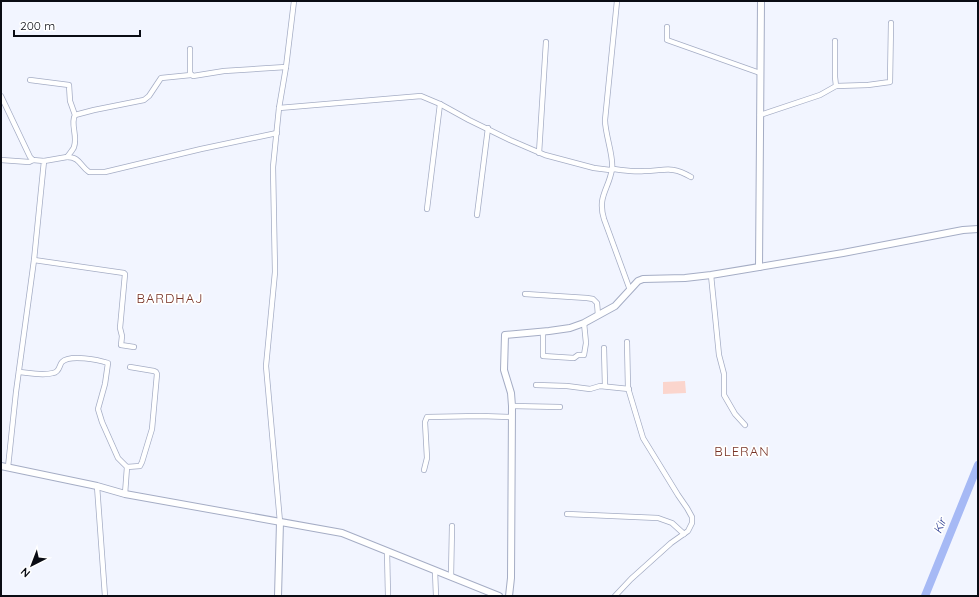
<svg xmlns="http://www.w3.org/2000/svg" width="979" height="597" viewBox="0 0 979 597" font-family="Quicksand,sans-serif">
  <rect width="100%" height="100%" fill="#f2f5ff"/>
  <polygon fill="#fbd5cd" points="685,381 686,393 663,394 663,382"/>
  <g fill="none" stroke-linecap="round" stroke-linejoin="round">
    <polyline stroke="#a6b9f5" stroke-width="1.5" points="1,595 2,596"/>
    <polyline stroke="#a6b9f5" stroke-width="8" points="925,596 978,465"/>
    <defs>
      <g id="minor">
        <path d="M617 1 605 120C605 134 614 157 612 169 609 189 597 196 604 219L630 290"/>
        <polyline points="667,27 667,40 760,73"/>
        <polyline points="190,49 190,73 193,76 224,71 286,67"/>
        <path d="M30 80 69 85 70 101 75 115C70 124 78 136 74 147 73 150 69 154 67 157L44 161"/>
        <polyline points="836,86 868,85 890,82 891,23"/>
        <polyline points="1,96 30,157 33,160 44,161 34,260 16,392 8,467"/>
        <path d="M279 108 421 96 440 104 469 120 510 140 545 155 594 168 610 170 612 169C623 170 633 172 644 171 665 171 671 165 691 177"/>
        <polyline points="75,115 94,110 144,100 149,96 161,78 191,75"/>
        <polyline points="760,115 820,95 836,86 835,77 835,41"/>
        <polyline points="539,153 546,42"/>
        <path d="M67 157C80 157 80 166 89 172H105L201 149 277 133"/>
        <polyline points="1,160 29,162 33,160"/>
        <polyline points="427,209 440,104"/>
        <polyline points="477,215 488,128"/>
        <polyline points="34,260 124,273 125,274 120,328 122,336 121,345 134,347"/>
        <polyline points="711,275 719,355 724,374 724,395 735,414 745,425"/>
        <polyline points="525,294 587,298 593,299 597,303 598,315"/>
        <polyline points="543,332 543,356 574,358 578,355 584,355 586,343 584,323"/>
        <polyline points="604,348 605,386"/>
        <path d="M19 372C29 373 43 376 53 373 60 372 59 365 62 362 70 354 99 360 108 363L105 384 98 409 102 422 118 458 127 467 125 494"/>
        <polyline points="536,385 567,386 590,389 600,386 629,389"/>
        <polyline points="512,406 560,407"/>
        <polyline points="127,467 140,466 142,462 152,429 157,374 156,372 154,371 130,367"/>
        <polyline points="424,470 427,458 425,422 427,417 480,416 512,417"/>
        <polyline points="97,486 105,596"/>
        <polyline points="567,514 658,518 672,523 684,534"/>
        <polyline points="280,522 266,366 275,272 273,167 279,108 286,67 294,1"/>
        <polyline points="387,551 388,596"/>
        <polyline points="435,571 436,596"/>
        <polyline points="451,577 452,526"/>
        <polyline points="615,596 631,579 671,543 688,531 692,523 692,517 687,508 678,495 643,438 628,388 627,342"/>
      </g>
      <g id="tertiary">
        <polyline points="759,267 761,1"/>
        <polyline points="1,466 97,486 125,494 342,533 499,596"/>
        <polyline points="278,596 280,522"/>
        <polyline points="509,596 511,578 512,406 511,393 504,370 505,335 549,331 570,328 584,323 615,306 638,281 643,279 685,278 711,275 843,253 963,230 978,229"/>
      </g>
    </defs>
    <use href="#minor" stroke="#a5adc5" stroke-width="6"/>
    <use href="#tertiary" stroke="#a5adc5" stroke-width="8"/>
    <use href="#minor" stroke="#fff" stroke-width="4.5"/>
    <use href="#tertiary" stroke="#fff" stroke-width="6"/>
  </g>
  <g text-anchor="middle" stroke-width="3.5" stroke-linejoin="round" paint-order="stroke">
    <g font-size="12" font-style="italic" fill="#2d3d92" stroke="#fff">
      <text transform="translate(940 526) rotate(-68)" y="4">Kir</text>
    </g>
    <g font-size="13" letter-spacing="1" fill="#783326" stroke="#fff">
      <text x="170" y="303">BARDHAJ</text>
      <text x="742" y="456">BLERAN</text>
    </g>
  </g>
  <rect width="979" height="597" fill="none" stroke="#0a0c14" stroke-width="4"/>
  <g transform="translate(32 565) rotate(222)" stroke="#ffffff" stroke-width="3" paint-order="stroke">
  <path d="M0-3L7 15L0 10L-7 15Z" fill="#0a0c14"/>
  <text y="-6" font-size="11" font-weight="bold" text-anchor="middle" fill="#0a0c14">N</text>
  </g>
  <path d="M14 30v6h126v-6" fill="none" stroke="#0a0c14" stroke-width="2"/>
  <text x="20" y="30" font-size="12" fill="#0a0c14" stroke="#ffffff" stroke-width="3" paint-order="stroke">200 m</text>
</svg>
